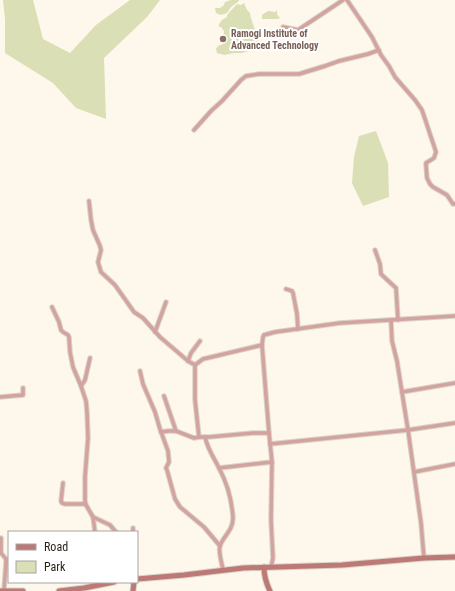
<svg xmlns="http://www.w3.org/2000/svg" width="455" height="591" viewBox="0 0 455 591" font-family="'Roboto Condensed',sans-serif">
  <rect width="100%" height="100%" fill="#fef7eb"/>
  <g fill="#dadfb5">
    <polygon points="3,0 33,0 43,39 70,53 96,25 130,0 160,0 147,17 104,58 106,119 76,108 53,83 5,53 5,19"/>
    <polygon points="231,0 239,0 239,1 231,7 227,13 221,15 216,13 215,8 220,8 224,5 225,2"/>
    <polygon points="244,3 247,10 250,13 251,18 261,49 249,51 242,53 234,53 224,55 217,53 216,49 218,46 223,44 224,31 221,27 219,27 219,24 222,20 227,17 227,15 237,4 241,5"/>
    <polygon points="277,10 277,14 280,18 277,19 262,19 262,15 268,11 275,12"/>
    <polygon points="376,131 388,163 389,197 363,206 352,183 354,157 359,136"/>
  </g>
  <g fill="none" stroke-linecap="round" stroke-linejoin="round">
    <defs>
      <g id="street">
        <polyline points="347,0 372,37 381,55 389,66 395,77 415,100 422,110 436,152 434,158 426,163 426,165 427,178 430,184 433,187 447,195 453,204 455,204"/>
        <polyline points="283,27 298,30 343,0"/>
        <polyline points="194,130 211,111 222,101 241,80 246,76 259,74 299,74 325,66 339,61 368,54 379,50"/>
        <polyline points="89,201 91,220 93,230 100,246 101,250 98,262 101,272 115,285 134,312 143,318 160,337 188,361 195,365"/>
        <polyline points="375,250 380,264 381,274 383,276 396,288 398,320"/>
        <polyline points="286,289 292,291 293,293 297,314 298,329"/>
        <polyline points="52,307 59,322 61,330 63,332 68,335 69,337 70,352 73,367 81,386 86,401 87,412 88,438 85,477 85,501 86,505 93,517 95,532"/>
        <polyline points="391,320 392,341 397,361 408,430 421,523 424,558"/>
        <polyline points="155,332 166,302"/>
        <polyline points="188,361 191,353 200,341"/>
        <polyline points="140,371 143,384 155,412 160,429 168,451 169,462 166,468 167,470 175,499 180,507 204,527 220,546"/>
        <polyline points="81,386 85,380 90,358"/>
        <polyline points="402,392 455,383"/>
        <polyline points="164,396 176,431"/>
        <polyline points="0,397 23,395 23,388"/>
        <polyline points="161,432 168,431 176,431 194,438 199,437 209,437 253,433 269,433"/>
        <polyline points="199,437 195,400 195,365 203,359 262,345"/>
        <path d="M205 437C208 450 213 456 219 468 227 483 232 501 233 518 233 531 223 536 220 546 218 552 222 563 223 570"/>
        <polyline points="270,444 408,430 455,423"/>
        <polyline points="219,468 272,462"/>
        <polyline points="414,472 455,464"/>
        <polyline points="63,483 61,501 62,503 65,504 85,504"/>
        <polyline points="93,517 110,525 116,532"/>
        <polyline points="133,532 133,528"/>
        <polyline points="1,538 1,553 6,559 6,562 4,590"/>
        <polyline points="271,567 273,558 271,520 272,462 269,433 262,345 263,337 264,335 275,332 340,323 455,316"/>
      </g>
      <g id="secondary">
        <path d="M264 567C264 576 266 583 270 591"/>
        <polyline points="137,579 184,575 243,568 342,565 424,558 455,557"/>
        <polyline points="0,591 23,591"/>
        <polyline points="59,591 84,588 114,582"/>
        <polyline points="133,591 134,582"/>
      </g>
    </defs>
    <use href="#street" stroke="#dbd4c9" stroke-width="5.5"/>
    <use href="#secondary" stroke="#dbd4c9" stroke-width="7"/>
    <use href="#street" stroke="#d2a39f" stroke-width="3.5"/>
    <use href="#secondary" stroke="#bc7975" stroke-width="5"/>
  </g>
  <circle fill="#8d6e63" stroke="#fff" stroke-width="1.5" cx="223" cy="39" r="4"/>
  <g text-anchor="middle" stroke-width="4" stroke-linejoin="round" paint-order="stroke">
    <g font-size="10" font-weight="bold" fill="#785e54" stroke="#fff" text-anchor="start">
      <text x="231" y="37">Ramogi Institute of<tspan x="231" dy="12">Advanced Technology</tspan></text>
    </g>
  </g>
  <rect x="8" y="531" width="130" height="52" fill="#ffffff" stroke="#a8a5a1"/>
  <rect x="16" y="544" width="20" height="6" fill="#bc7975" stroke="#a8a5a1"/>
  <text x="44" y="551" font-size="12" fill="#251f14">Road</text>
  <rect x="16" y="561" width="20" height="12" fill="#dadfb5" stroke="#a8a5a1"/>
  <text x="44" y="571" font-size="12" fill="#251f14">Park</text>
</svg>
